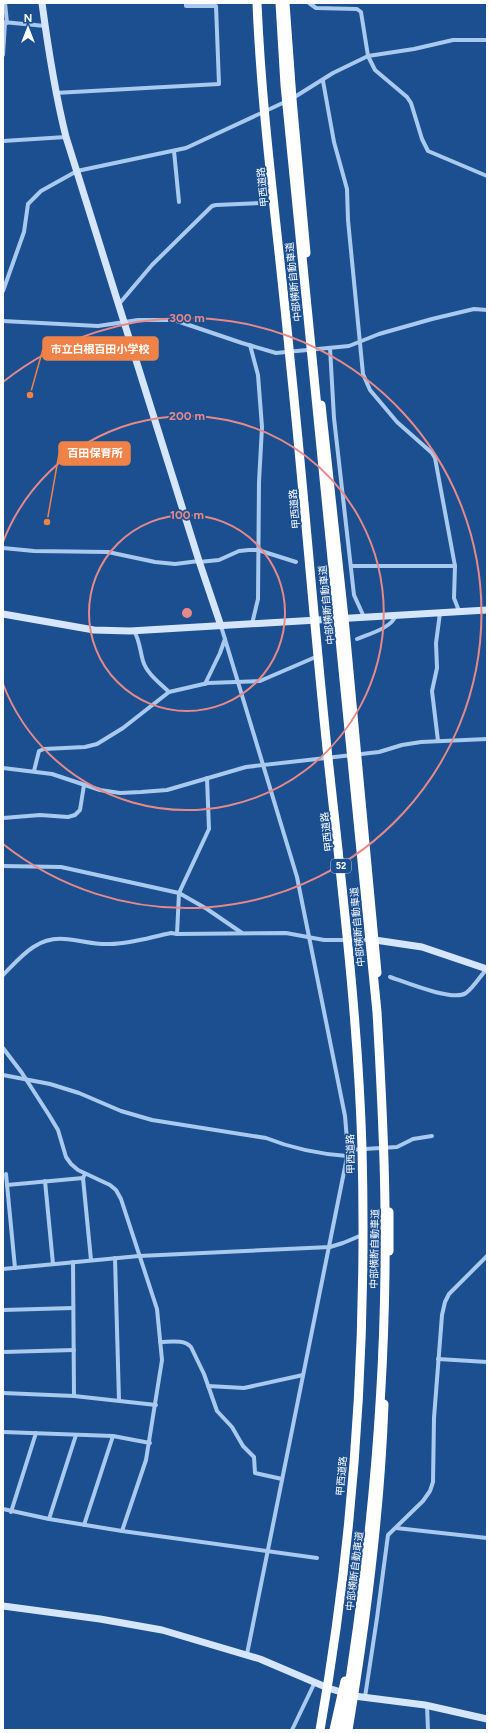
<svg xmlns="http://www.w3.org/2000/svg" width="490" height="1733" viewBox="0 0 490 1733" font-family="Figtree,'Noto Sans JP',sans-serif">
  <rect width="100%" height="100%" fill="#1b4f8f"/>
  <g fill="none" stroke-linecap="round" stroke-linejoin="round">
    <g stroke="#a9c9ee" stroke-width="4">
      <polyline points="5,3 7,23"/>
      <polyline points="309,3 316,8 357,9 361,12 368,56 375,70 407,97 411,103 422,139 428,151 487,176"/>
      <polyline points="3,22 45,26"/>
      <polyline points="3,55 5,23"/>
      <polyline points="323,81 334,142 347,189 348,220 363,374 370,390 397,422 432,453 435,458 455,566 454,598 459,611"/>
      <polyline points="55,93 219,84 216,6 186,6 186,3"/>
      <polyline points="293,98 333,73 368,56 414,49 453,40 487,40"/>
      <polyline points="3,141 66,137"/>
      <polyline points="174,151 179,202"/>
      <polyline points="3,291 24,232 28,204 41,191 77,171 186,148 287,101"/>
      <polyline points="119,304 152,265 212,206 216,205 261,203"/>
      <polyline points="3,321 98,326 138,320 174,320 242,343 276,353 349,346 379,334 432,319 474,309 487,310"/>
      <polyline points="250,345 258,375 262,427 259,482 258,599 252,624"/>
      <polyline points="330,348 334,418 354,595 364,617"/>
      <polyline points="3,548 34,551 108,552 155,562 175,564 199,561"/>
      <polyline points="199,562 219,560 239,551 249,550 258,550 296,562"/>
      <polyline points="351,566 455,566"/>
      <polyline points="221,626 297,877 345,1116 348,1152 247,1654"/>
      <path d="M134 631C140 641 140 651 143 661 147 674 160 683 169 692"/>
      <path d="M357 639C369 634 392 628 396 615"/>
      <polyline points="205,684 220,653 225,639"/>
      <polyline points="438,741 432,691 437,668 436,643 440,613"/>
      <polyline points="3,768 52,774 100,790 120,793 141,792 167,790 246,767 379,752 402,745 421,742 487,739"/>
      <polyline points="34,771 39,751 44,749 85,747 97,744 123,728 169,692 208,683 260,681 318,656"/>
      <polyline points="3,818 40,815 68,817 75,815 80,810 84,785"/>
      <polyline points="3,866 61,867 179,893 207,909 242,933"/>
      <polyline points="177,934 286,933 324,940 370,940"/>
      <path d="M3 975C21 957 36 937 64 939 80 940 94 945 110 944 130 944 151 937 171 933L177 934 179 893 209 829 207 778"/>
      <path d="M390 977C405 982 453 1002 466 993 474 987 480 976 487 969"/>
      <polyline points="3,1048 22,1073 49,1115 58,1130 66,1157 71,1164 78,1170 110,1185 116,1190 121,1199 157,1309 162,1360 146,1460 122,1531"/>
      <path d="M3 1075 50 1084 79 1093 121 1111 152 1120 266 1138C291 1148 320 1154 347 1156"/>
      <polyline points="348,1150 397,1147 413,1139 432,1136"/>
      <polyline points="6,1174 15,1268"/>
      <polyline points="83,1178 91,1260"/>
      <polyline points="45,1181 53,1264"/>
      <polyline points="7,1185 83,1178 84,1176"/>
      <polyline points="115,1258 119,1400"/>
      <polyline points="73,1262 74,1396"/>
      <polyline points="3,1269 139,1256 330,1247 343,1243 362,1235"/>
      <polyline points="3,1310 73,1308"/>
      <path d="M160 1342C170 1342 184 1339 191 1347L204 1374 217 1411 232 1427 243 1446 254 1457 255 1473 282 1479"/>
      <polyline points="3,1352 74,1350"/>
      <polyline points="438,1359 487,1362"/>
      <polyline points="208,1386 244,1388 303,1375"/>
      <polyline points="3,1393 74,1396 156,1405"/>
      <polyline points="3,1432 113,1436 150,1443"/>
      <polyline points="3,1509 49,1519 122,1531 317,1558"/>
      <polyline points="11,1512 36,1433"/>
      <polyline points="49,1519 76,1435"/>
      <polyline points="84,1525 113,1436"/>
      <polyline points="396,1528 487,1538"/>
      <polyline points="365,1697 377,1618 388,1535 423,1501 430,1491 433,1482 434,1418 442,1315 445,1302 449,1294 487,1256"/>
      <polyline points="427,1705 428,1730"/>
      <polyline points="292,1730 315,1682"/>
    </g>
    <g stroke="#d6e6fa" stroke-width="7">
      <path d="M42 3C48 48 55 93 66 137L199 561 221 626"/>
      <polyline points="3,614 94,630 130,631 487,610"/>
      <polyline points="375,940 422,947 487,969"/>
      <polyline points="3,1606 100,1619 162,1630 260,1659 328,1688 354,1696 425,1705 487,1719"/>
    </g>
    <g stroke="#fff" stroke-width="9">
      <path d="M257 3C262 122 279 240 290 359 304 492 314 625 328 758 342 888 358 1018 362 1148 367 1342 354 1539 320 1730"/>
      <polyline points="285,3 292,99 306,253"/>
      <polyline points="321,405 344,618 377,973"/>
      <polyline points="389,1251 389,1212"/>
      <path d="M348 1730C366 1622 380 1513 384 1404"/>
    </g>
    <g stroke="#fff" stroke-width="9">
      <path d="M280 3 285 85 377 1012C381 1081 385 1150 385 1218 387 1390 370 1561 342 1730"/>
      <polyline points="334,1730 345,1681"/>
    </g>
  </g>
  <g fill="none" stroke="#e88989" stroke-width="2">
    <circle cx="187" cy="613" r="98"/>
    <path d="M3 542A197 197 0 1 1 3 684"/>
    <path d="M3 382A295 295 0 1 1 3 844"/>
  </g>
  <g text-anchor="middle" stroke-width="3.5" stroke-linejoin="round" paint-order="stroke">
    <rect fill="#1b4f8f" stroke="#bbcadd" stroke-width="1" x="331" y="859" width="20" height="14" rx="3"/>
    <g font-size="9" font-weight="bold" fill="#fff">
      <text x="341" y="869">52</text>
    </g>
    <g font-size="10" fill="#fff" stroke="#1b4f8f">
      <text transform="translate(262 187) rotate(-96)" y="4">甲西道路</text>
      <text transform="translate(293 282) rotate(-96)" y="4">中部横断自動車道</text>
      <text transform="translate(294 509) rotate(-95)" y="4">甲西道路</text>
      <text transform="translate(326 605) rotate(-96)" y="4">中部横断自動車道</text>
      <text transform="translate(326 832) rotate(-97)" y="4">甲西道路</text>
      <text transform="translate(357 927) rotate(-95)" y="4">中部横断自動車道</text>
      <text transform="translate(350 1154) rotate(-91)" y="4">甲西道路</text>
      <text transform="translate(374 1249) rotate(-89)" y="4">中部横断自動車道</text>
      <text transform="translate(341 1476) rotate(-85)" y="4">甲西道路</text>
      <text transform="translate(354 1571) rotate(-83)" y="4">中部横断自動車道</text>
    </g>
  </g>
  <circle cx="187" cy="613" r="6" fill="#e88989" stroke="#1b4f8f" stroke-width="2"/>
  <g font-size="12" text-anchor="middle" font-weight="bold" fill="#e88989" stroke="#1b4f8f" stroke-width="3.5" stroke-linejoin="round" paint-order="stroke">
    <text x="187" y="322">300 m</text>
    <text x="187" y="420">200 m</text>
    <text x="187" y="519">100 m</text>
  </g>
  <path fill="none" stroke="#ee8249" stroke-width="1.5" d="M30 395L43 349M47 522L59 454"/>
  <g fill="#ee8249" stroke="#1b4f8f" stroke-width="1.5">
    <circle cx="30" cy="395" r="4"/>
    <circle cx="47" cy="522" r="4"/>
  </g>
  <g fill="#ee8249" stroke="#ee8249" stroke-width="1.5">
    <rect x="43" y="337" width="115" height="23" rx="4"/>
    <rect x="59" y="442" width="71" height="23" rx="4"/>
  </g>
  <g font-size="11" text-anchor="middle" font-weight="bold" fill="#fff">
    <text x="100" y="353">市立白根百田小学校</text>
    <text x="95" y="457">百田保育所</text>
  </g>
  <rect width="490" height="1733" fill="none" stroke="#ffffff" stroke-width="8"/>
  <g transform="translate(28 28)" stroke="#1b4f8f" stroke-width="3" paint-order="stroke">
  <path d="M0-3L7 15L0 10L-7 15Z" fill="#ffffff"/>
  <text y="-6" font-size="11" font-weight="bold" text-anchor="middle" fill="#ffffff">N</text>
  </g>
</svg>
